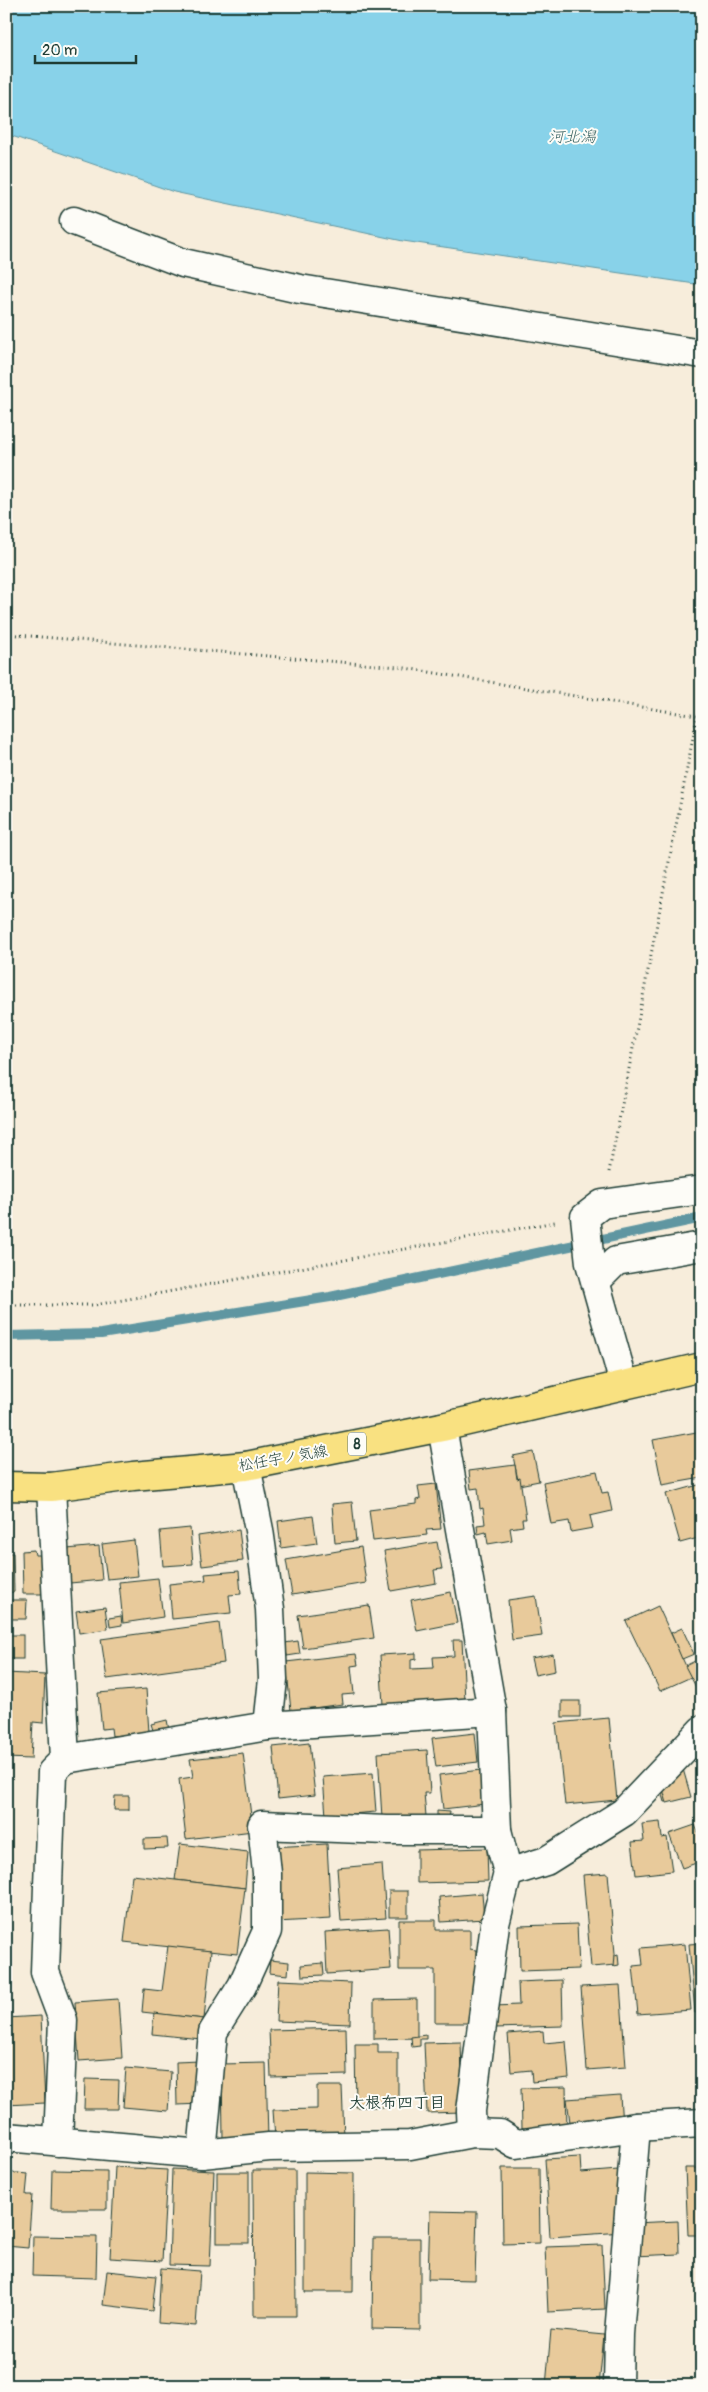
<svg xmlns="http://www.w3.org/2000/svg" width="708" height="2392" viewBox="0 0 708 2392" font-family="Pangolin,'Klee One',sans-serif">
  <rect width="100%" height="100%" fill="#f7eddb"/>
  <filter id="ink" filterUnits="userSpaceOnUse"><feTurbulence type="fractalNoise" baseFrequency=".02" numOctaves="2"/><feDisplacementMap in="SourceGraphic" scale="10" xChannelSelector="R" yChannelSelector="G"/><feConvolveMatrix kernelMatrix="1 2 1 2 8 2 1 2 1" color-interpolation-filters="sRGB"/></filter>
  <g filter="url(#ink)">
    <polygon fill="#88d2e9" stroke="#5e96a1" points="6,6 702,6 702,285 403,241 174,192 6,134"/>
    <g fill="none" stroke-linecap="round" stroke-linejoin="round">
      <polyline stroke="#5e96a1" stroke-width="10" points="6,1336 101,1334 330,1297 702,1218"/>
    </g>
    <g fill="#e8ca9b" stroke="#1f3d34">
      <polygon points="702,1431 702,1478 662,1485 653,1440"/>
      <polygon points="533,1452 539,1481 519,1485 513,1456"/>
      <polygon points="515,1465 517,1479 520,1478 526,1519 522,1519 523,1526 510,1528 512,1540 488,1544 486,1532 478,1534 477,1525 485,1524 483,1508 480,1509 478,1488 471,1489 469,1471"/>
      <polygon points="597,1471 602,1493 608,1492 612,1511 590,1516 593,1528 571,1532 569,1521 551,1524 543,1482"/>
      <polygon points="436,1484 441,1529 426,1530 427,1535 373,1541 369,1510 416,1504 416,1500 420,1499 418,1486"/>
      <polygon points="702,1484 702,1537 680,1543 666,1494"/>
      <polygon points="352,1502 356,1541 335,1543 332,1504"/>
      <polygon points="313,1516 317,1543 281,1548 278,1521"/>
      <polygon points="190,1528 193,1564 163,1566 160,1531"/>
      <polygon points="239,1530 243,1561 202,1566 198,1536"/>
      <polygon points="134,1540 138,1576 107,1579 102,1544"/>
      <polygon points="437,1542 442,1569 434,1570 436,1583 391,1591 384,1551"/>
      <polygon points="99,1546 102,1580 70,1583 67,1549"/>
      <polygon points="361,1547 366,1583 292,1595 286,1560"/>
      <polygon points="34,1550 35,1555 43,1555 43,1594 23,1594 22,1551"/>
      <polygon points="6,1553 13,1553 14,1592 6,1593"/>
      <polygon points="239,1571 241,1594 229,1595 231,1613 172,1619 169,1584 206,1580 205,1574"/>
      <polygon points="158,1578 163,1617 123,1623 119,1582"/>
      <polygon points="451,1592 457,1623 417,1631 411,1600"/>
      <polygon points="536,1596 542,1636 512,1640 508,1600"/>
      <polygon points="6,1600 27,1600 26,1619 6,1619 6,1626"/>
      <polygon points="369,1605 374,1638 303,1648 298,1615"/>
      <polygon points="658,1606 691,1677 660,1691 626,1621"/>
      <polygon points="105,1607 108,1629 79,1633 76,1611"/>
      <polygon points="121,1616 122,1625 110,1627 109,1618"/>
      <polygon points="219,1623 224,1663 107,1679 101,1639"/>
      <polygon points="682,1628 694,1654 682,1659 671,1633"/>
      <rect x="6" y="1635" width="17" height="24"/>
      <polygon points="453,1640 462,1640 465,1701 383,1705 380,1655 416,1653 416,1659 411,1660 411,1669 434,1668 433,1657 454,1656"/>
      <polygon points="298,1641 300,1654 287,1656 285,1643"/>
      <polygon points="356,1654 358,1665 351,1666 354,1694 342,1695 343,1704 291,1711 286,1662"/>
      <polygon points="553,1654 555,1671 535,1675 531,1658"/>
      <polygon points="697,1660 702,1669 702,1687 697,1689 685,1666"/>
      <polygon points="6,1673 45,1675 43,1723 33,1722 31,1759 6,1758"/>
      <polygon points="146,1689 149,1732 112,1736 111,1728 102,1729 98,1693"/>
      <rect x="562" y="1701" width="18" height="16"/>
      <polygon points="609,1718 617,1800 565,1805 556,1723"/>
      <polygon points="167,1720 169,1730 154,1733 151,1724"/>
      <polygon points="475,1733 478,1762 436,1767 432,1738"/>
      <polygon points="309,1743 315,1795 278,1799 273,1747"/>
      <polygon points="427,1750 430,1793 424,1793 426,1816 382,1818 378,1753"/>
      <polygon points="243,1753 253,1831 186,1839 179,1779 193,1777 190,1759"/>
      <polygon points="679,1766 687,1797 664,1802 659,1785"/>
      <polygon points="683,1769 691,1797 667,1803 662,1786"/>
      <polygon points="481,1770 485,1804 443,1809 439,1775"/>
      <polygon points="373,1773 376,1812 326,1816 323,1777"/>
      <polygon points="115,1796 129,1796 129,1810 114,1810"/>
      <polygon points="437,1811 450,1812 449,1819 437,1819"/>
      <polygon points="660,1822 662,1838 667,1837 672,1871 636,1875 632,1842 644,1841 642,1824"/>
      <polygon points="695,1825 702,1842 702,1861 682,1868 669,1834"/>
      <polygon points="167,1838 168,1848 144,1849 144,1839"/>
      <polygon points="180,1844 248,1852 245,1888 175,1880"/>
      <polygon points="327,1844 331,1919 276,1922 272,1847"/>
      <polygon points="487,1848 488,1881 417,1883 417,1850"/>
      <polygon points="6,1851 10,1851 8,1875 6,1875"/>
      <polygon points="382,1864 386,1918 341,1921 337,1868"/>
      <polygon points="608,1873 616,1965 591,1967 583,1875"/>
      <polygon points="132,1875 245,1888 237,1954 124,1942"/>
      <rect x="389" y="1891" width="19" height="26"/>
      <polygon points="482,1893 484,1919 441,1922 439,1897"/>
      <polygon points="399,1920 436,1920 436,1930 470,1930 470,1949 476,1950 476,2023 435,2023 435,1970 399,1970"/>
      <polygon points="577,1924 579,1969 520,1971 519,1926"/>
      <polygon points="388,1928 391,1969 327,1974 325,1932"/>
      <polygon points="702,1943 702,2012 695,2013 689,1944"/>
      <polygon points="685,1944 691,2010 638,2014 633,1966 643,1965 641,1948"/>
      <polygon points="168,1946 211,1951 204,2019 142,2012 144,1989 162,1991"/>
      <polygon points="618,1954 619,1965 614,1966 615,1955"/>
      <polygon points="270,1960 289,1962 288,1975 269,1973"/>
      <polygon points="323,1963 324,1975 302,1976 301,1965"/>
      <polygon points="278,1980 351,1983 350,2024 276,2021"/>
      <polygon points="562,1980 563,2026 495,2028 494,2006 519,2005 518,1982"/>
      <polygon points="620,1985 626,2067 587,2070 581,1987"/>
      <polygon points="118,1999 122,2058 79,2061 75,2002"/>
      <polygon points="417,1999 417,2038 374,2039 374,2000"/>
      <polygon points="154,2013 204,2019 201,2039 152,2034"/>
      <polygon points="41,2016 45,2103 6,2105 6,2018"/>
      <polygon points="346,2028 347,2075 271,2077 269,2030"/>
      <polygon points="543,2031 544,2043 566,2041 569,2078 532,2082 531,2070 511,2072 508,2034"/>
      <polygon points="426,2035 426,2039 420,2039 420,2046 412,2047 411,2037"/>
      <polygon points="461,2042 463,2112 427,2113 424,2043"/>
      <polygon points="355,2044 378,2044 378,2053 398,2053 398,2099 391,2100 392,2107 356,2107"/>
      <polygon points="200,2061 201,2104 177,2105 176,2062"/>
      <polygon points="266,2063 268,2139 223,2139 222,2064"/>
      <polygon points="126,2068 171,2072 168,2111 123,2107"/>
      <polygon points="85,2079 119,2080 118,2109 84,2109"/>
      <polygon points="317,2086 342,2086 344,2137 275,2139 273,2110 317,2109"/>
      <polygon points="566,2087 567,2127 522,2128 521,2088"/>
      <polygon points="620,2095 622,2126 571,2130 567,2099"/>
      <polygon points="580,2157 581,2173 618,2170 623,2232 550,2237 545,2159"/>
      <polygon points="115,2167 167,2170 162,2261 110,2258"/>
      <polygon points="502,2168 539,2168 540,2243 503,2244"/>
      <polygon points="685,2168 702,2168 702,2235 688,2235"/>
      <polygon points="172,2169 214,2171 210,2266 169,2265"/>
      <polygon points="52,2170 107,2171 107,2209 51,2209"/>
      <polygon points="253,2170 295,2170 296,2316 254,2316"/>
      <polygon points="6,2172 28,2174 26,2195 32,2195 28,2248 6,2246"/>
      <rect x="217" y="2172" width="32" height="71"/>
      <polygon points="305,2172 354,2173 353,2292 305,2292"/>
      <polygon points="430,2211 477,2212 475,2280 428,2279"/>
      <polygon points="678,2221 679,2254 634,2256 633,2223"/>
      <polygon points="33,2236 97,2237 96,2278 32,2276"/>
      <polygon points="373,2238 420,2238 420,2330 372,2329"/>
      <polygon points="602,2245 605,2309 548,2312 545,2247"/>
      <polygon points="161,2268 200,2271 196,2326 158,2323"/>
      <polygon points="107,2271 156,2276 152,2311 103,2305"/>
      <polygon points="551,2330 604,2335 599,2386 546,2386"/>
    </g>
    <g fill="none" stroke-linecap="round" stroke-linejoin="round">
      <defs>
        <g id="minor">
          <polyline points="74,221 183,263 300,289 702,354"/>
          <polyline points="596,1281 616,1261 702,1246"/>
          <polyline points="624,1384 590,1263 585,1217 602,1204 702,1190"/>
          <polyline points="442,1427 492,1711 497,1830 508,1873 546,1861 624,1812 702,1730"/>
          <polyline points="246,1466 259,1530 270,1609 273,1679 268,1726"/>
          <polyline points="51,1487 65,1759 52,1772 45,1972 63,2020 58,2142"/>
          <polyline points="65,1759 268,1726 492,1711"/>
          <polyline points="472,2133 471,2111 495,1924 508,1873"/>
          <polyline points="6,2137 202,2154 269,2147 410,2145 472,2133 500,2134 516,2144 636,2127 702,2123"/>
          <polyline points="202,2154 213,2032 242,1986 267,1931 267,1873 262,1825 387,1830 497,1830"/>
          <polyline points="618,2386 619,2334 636,2127"/>
        </g>
        <polyline id="primary" points="6,1486 51,1487 133,1476 246,1466 442,1427 702,1367"/>
      </defs>
      <use href="#minor" stroke="#1f3d34" stroke-width="31"/>
      <use href="#primary" stroke="#1f3d34" stroke-width="31"/>
      <g stroke="#1f3d34" stroke-width="3" stroke-dasharray="1 4" stroke-linecap="butt">
        <polyline points="6,634 399,667 702,717"/>
        <polyline points="609,1172 697,717"/>
        <polyline points="6,1305 95,1305 555,1222"/>
      </g>
      <use href="#minor" stroke="#fdfcf7" stroke-width="28"/>
      <use href="#primary" stroke="#f9e181" stroke-width="28"/>
    </g>
  </g>
  <g text-anchor="middle" stroke-width="4" stroke-linejoin="round" paint-order="stroke">
    <rect fill="#fdfcf7" stroke="#62766e" stroke-width="1" x="348" y="1432.5" width="18" height="23" rx="4"/>
    <g font-size="14" font-weight="bold" fill="#1f3d34">
      <text x="357" y="1449">8</text>
    </g>
    <g font-size="15" fill="#1f3d34" stroke="#fdfcf7">
      <text transform="translate(283 1458) rotate(-10)" y="5">松任宇ノ気線</text>
    </g>
    <g font-size="16" font-style="italic" fill="#396261" stroke="#fdfcf7">
      <text x="572" y="142">河北潟</text>
    </g>
    <g font-size="16" font-weight="bold" fill="#1f3d34" stroke="#fdfcf7">
      <text x="397" y="2108">大根布四丁目</text>
    </g>
  </g>
  <rect width="708" height="2392" fill="none" stroke="#fdfcf7" stroke-width="25"/>
  <rect x="12" y="12" width="683" height="2367" fill="none" stroke="#1f3d34" stroke-width="2" filter="url(#ink)"/>
  <path d="M35 55v8h101v-8" fill="none" stroke="#1f3d34" stroke-width="2.5"/>
  <text x="42" y="55" font-size="15" fill="#1f3d34" stroke="#fdfcf7" stroke-width="4" paint-order="stroke">20 m</text>
</svg>
